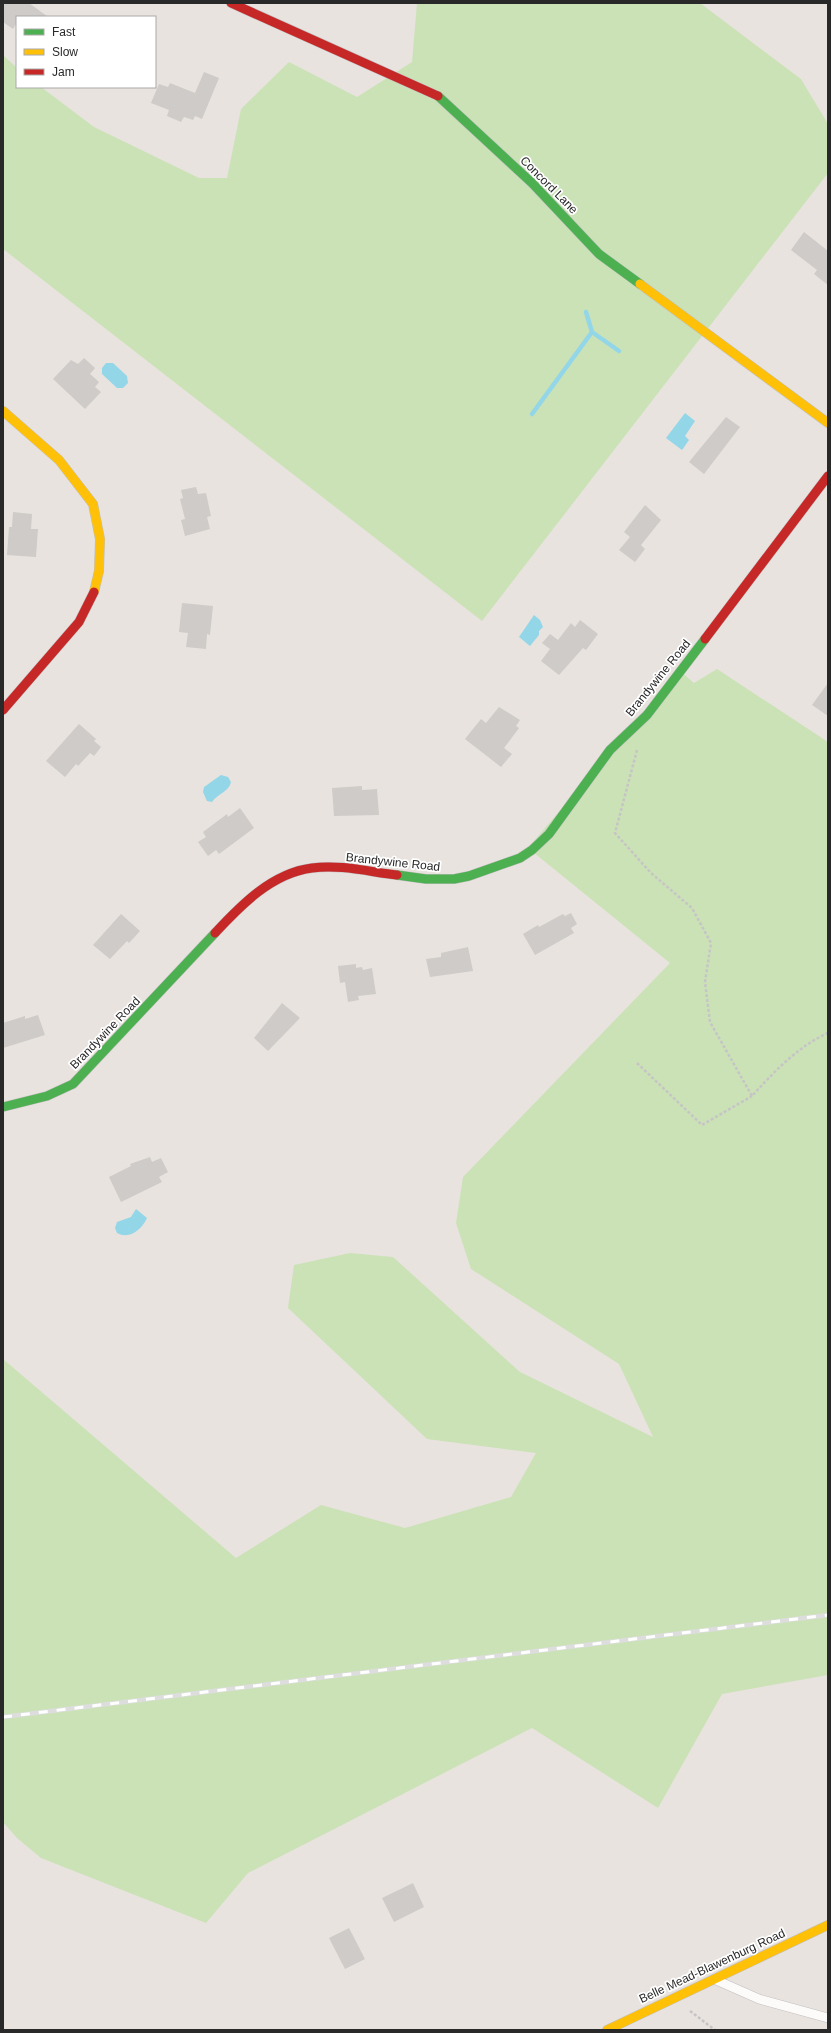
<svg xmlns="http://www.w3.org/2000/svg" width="831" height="2033" viewBox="0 0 831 2033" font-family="Arial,sans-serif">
  <rect width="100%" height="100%" fill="#e8e3de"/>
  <g fill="#cbe2b7">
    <polygon points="417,3 700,3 801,79 828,124 828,173 482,621 3,249 3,55 17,68 17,87 41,87 94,127 199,178 227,178 241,109 289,62 357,97 412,62"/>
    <polygon points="717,669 828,742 828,1675 722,1694 658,1808 532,1728 248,1873 206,1923 41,1858 17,1838 3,1822 3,1359 236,1558 321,1505 405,1528 511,1497 536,1453 427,1439 288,1308 294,1265 350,1253 393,1257 520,1372 653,1437 619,1364 471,1269 456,1223 463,1177 670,963 528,848 679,670 694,683"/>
  </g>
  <g fill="#93d6e8">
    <polygon points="106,363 113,363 127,376 128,383 123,388 117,388 102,374 102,368"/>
    <polygon points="685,413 695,421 685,436 689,440 682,450 666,438"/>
    <polygon points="534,615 540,620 543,627 539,631 539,635 530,646 519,637"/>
    <path d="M221 775 228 777 231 782C229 792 217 794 212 802L207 801 203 792 204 787Z"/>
    <path d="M136 1209 147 1218C142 1229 130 1240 117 1233L115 1228 117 1222 131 1217Z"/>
  </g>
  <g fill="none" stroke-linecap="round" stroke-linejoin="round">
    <g stroke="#93d6e8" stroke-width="4.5">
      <polyline points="586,312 592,332 619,351"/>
      <polyline points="532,414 592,332"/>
    </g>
  </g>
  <g fill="#cecbc8">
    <polygon points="3,3 29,3 48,17 17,17 17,22 13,29 3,22"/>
    <polygon points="204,72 219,78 202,119 195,116 193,120 184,117 181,122 167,116 169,110 151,103 159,84 168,87 170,83 195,93"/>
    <polygon points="804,232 828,251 828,285 814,274 817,270 791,250"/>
    <polygon points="84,358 95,368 90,374 99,382 95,387 101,392 85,409 53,379 71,360 78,364"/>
    <polygon points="726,417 740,427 704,474 689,462"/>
    <polygon points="196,487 198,494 206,493 211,516 207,517 210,529 185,536 181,520 185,519 180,499 183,498 181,490"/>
    <polygon points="645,505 661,520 641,545 645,549 635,562 619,550 630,537 624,532"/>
    <polygon points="13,512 32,514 31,529 38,529 36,557 7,555 9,527 12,527"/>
    <polygon points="182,603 213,606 210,635 207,634 206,649 186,647 188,633 179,632"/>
    <polygon points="580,620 598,634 586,650 583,648 559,675 541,661 550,649 542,643 550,634 558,640 571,623 575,627"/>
    <polygon points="828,683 828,716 812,705"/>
    <polygon points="499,707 520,720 516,726 519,728 504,748 512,754 501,767 465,739 481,719 486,723"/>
    <polygon points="79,724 96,739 94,741 101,747 94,756 90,753 78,766 76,764 65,777 46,761"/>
    <polygon points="362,786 362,790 377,789 379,815 334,816 332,788"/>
    <polygon points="240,808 254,828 219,854 216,850 208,856 198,842 206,837 203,832 227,814 228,817"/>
    <polygon points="571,913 577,924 571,928 574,933 535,955 523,934 538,925 539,927 563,914 565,916"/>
    <polygon points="121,914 140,931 129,943 127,941 110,959 93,945"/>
    <polygon points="468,947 473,971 430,977 426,959 441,957 441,953"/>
    <polygon points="356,964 356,968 362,967 363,970 372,968 376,994 358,996 359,1000 348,1002 345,982 340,983 338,966"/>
    <polygon points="282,1003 300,1018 268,1051 254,1038"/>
    <polygon points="38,1015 45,1035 3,1048 3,1023 25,1016 25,1019"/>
    <polygon points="150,1157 152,1162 161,1158 168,1172 159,1177 162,1182 121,1202 109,1177 131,1166 130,1164"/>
    <polygon points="413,1883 424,1907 394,1922 382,1898"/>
    <polygon points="349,1928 365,1959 345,1969 329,1938"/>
  </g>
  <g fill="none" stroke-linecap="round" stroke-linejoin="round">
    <defs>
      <polyline id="lane" points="716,1980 759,1999 828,2018"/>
      <g id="fast">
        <polyline points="438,96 532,183 599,254 640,284"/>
        <polyline points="397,875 426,879 454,879 469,876 520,858 532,850 549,834 610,750 647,715 705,639"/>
        <polyline points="3,1107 47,1096 73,1084 215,933"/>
      </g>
      <g id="slow">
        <polyline points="640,284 828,423"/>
        <polyline points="3,411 59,460 93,504 100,539 99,571 94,592"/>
        <polyline points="607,2030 828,1925"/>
      </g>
      <g id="jam">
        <polyline points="231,3 438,96"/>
        <polyline points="705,639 828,476"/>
        <polyline points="3,710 79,622 94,592"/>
        <path d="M215 933C241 905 272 873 312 868 340 864 370 872 397 875"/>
      </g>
    </defs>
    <use href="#lane" stroke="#c1bfc0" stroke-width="10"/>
    <use href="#fast" stroke="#c1bfc0" stroke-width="10"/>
    <use href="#slow" stroke="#c1bfc0" stroke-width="10"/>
    <use href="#jam" stroke="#c1bfc0" stroke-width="10"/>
    <g stroke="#c6c5c5" stroke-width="2.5" stroke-dasharray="3 2" stroke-linecap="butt">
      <path d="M637 750 615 833 651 873 692 908 711 943 705 982 710 1022 752 1096C773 1073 798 1046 828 1033"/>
      <polyline points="637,1063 702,1125 752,1096"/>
      <polyline points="690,2011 715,2030"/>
    </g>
    <use href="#lane" stroke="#fcfbfa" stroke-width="9"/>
    <use href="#fast" stroke="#4caf50" stroke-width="9"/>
    <use href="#slow" stroke="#ffc107" stroke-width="9"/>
    <use href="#jam" stroke="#c62828" stroke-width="9"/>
    <defs>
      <polyline id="rail" points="3,1717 828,1615"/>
    </defs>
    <use href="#rail" stroke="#ddddde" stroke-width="4.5"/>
    <use href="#rail" stroke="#fff" stroke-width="3" stroke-dasharray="9" stroke-linecap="butt"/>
  </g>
  <g text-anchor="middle" stroke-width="3.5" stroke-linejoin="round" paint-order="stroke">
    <g font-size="12" fill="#292929" stroke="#fff">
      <text transform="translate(549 185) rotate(45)" y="4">Concord Lane</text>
      <text transform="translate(658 678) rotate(-51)" y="4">Brandywine Road</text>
      <text transform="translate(393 862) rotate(6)" y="4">Brandywine Road</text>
      <text transform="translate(105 1033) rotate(-46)" y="4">Brandywine Road</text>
      <text transform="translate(712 1966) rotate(-25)" y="4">Belle Mead-Blawenburg Road</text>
    </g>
  </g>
  <rect width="831" height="2033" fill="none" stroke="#292929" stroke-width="8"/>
  <rect x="16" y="16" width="140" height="72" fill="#ffffff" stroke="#a9a9a9"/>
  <rect x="24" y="29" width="20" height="6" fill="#4caf50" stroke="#a9a9a9"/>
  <text x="52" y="36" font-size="12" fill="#292929">Fast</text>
  <rect x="24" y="49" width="20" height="6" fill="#ffc107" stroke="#a9a9a9"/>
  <text x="52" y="56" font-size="12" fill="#292929">Slow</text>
  <rect x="24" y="69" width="20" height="6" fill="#c62828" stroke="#a9a9a9"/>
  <text x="52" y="76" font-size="12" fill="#292929">Jam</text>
</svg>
